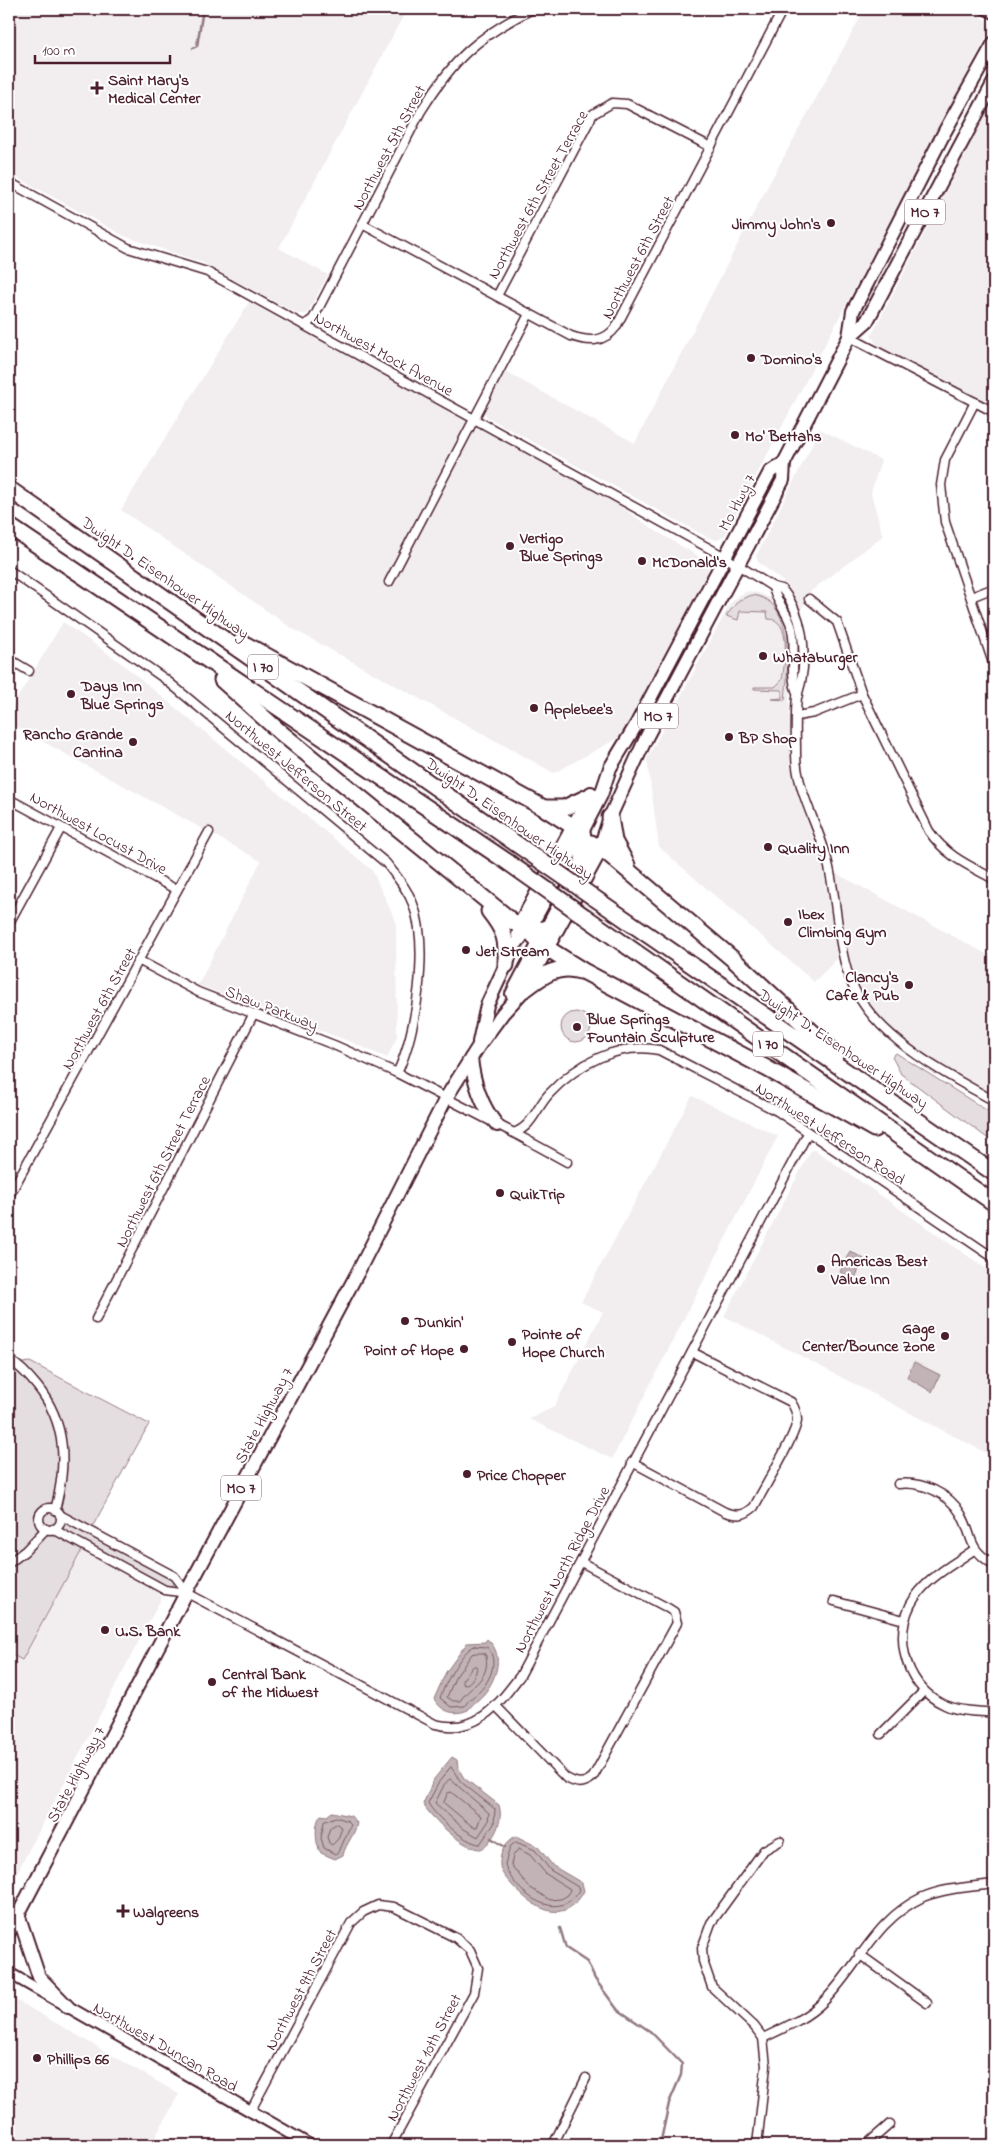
<svg xmlns="http://www.w3.org/2000/svg" width="1003" height="2154" viewBox="0 0 1003 2154" font-family="'Indie Flower',sans-serif">
  <rect width="100%" height="100%" fill="#fff"/>
  <filter id="ink" filterUnits="userSpaceOnUse"><feTurbulence type="fractalNoise" baseFrequency=".02" numOctaves="2"/><feDisplacementMap in="SourceGraphic" scale="10" xChannelSelector="R" yChannelSelector="G"/><feConvolveMatrix kernelMatrix="1 2 1 2 8 2 1 2 1" color-interpolation-filters="sRGB"/></filter>
  <g filter="url(#ink)">
    <g fill="#f2eeef">
      <polygon points="9,9 407,9 279,248 328,275 307,314 298,314 203,263 124,236 9,173 9,115 17,100 9,95"/>
      <polygon points="865,9 966,9 986,20 991,28 725,535 718,540 709,538 489,418 485,414 485,408 504,371 635,443 764,193"/>
      <polygon points="994,99 994,388 987,403 877,345 871,336"/>
      <polygon points="249,302 617,504 656,531 708,562 708,571 620,737 554,773 293,629 121,510"/>
      <polygon points="820,429 881,460 871,493 883,536 811,591 801,610 787,585 758,562 756,556"/>
      <polygon points="748,591 759,593 770,598 781,610 789,631 790,764 797,793 824,870 837,959 814,982 659,847 647,759 730,604 738,596"/>
      <polygon points="63,622 120,662 372,870 396,922 397,1037 387,1058 351,1042 198,985 261,861 9,723 9,712"/>
      <polygon points="830,870 994,958 994,1101 903,1044 879,1022 849,975"/>
      <polygon points="692,1096 778,1136 612,1459 529,1419 554,1407 603,1312 581,1302"/>
      <polygon points="811,1150 815,1150 994,1274 994,1457 724,1316"/>
      <polygon points="81,1550 156,1591 162,1597 9,1888 9,1653 22,1660"/>
      <polygon points="9,1996 179,2094 151,2145 9,2145"/>
    </g>
    <g fill="#e5dee0" stroke="#987e86">
      <path d="M752 595C796 600 788 669 785 700L772 699 782 698V690L754 689V687H775L782 680C785 663 792 618 768 619L767 612 740 611 738 620 726 616 739 600Z"/>
      <circle cx="576" cy="1027" r="15"/>
      <polygon points="896,1053 994,1115 994,1143 901,1074 892,1057"/>
      <polygon points="9,1360 15,1364 30,1362 149,1424 90,1531 178,1573 169,1591 84,1546 22,1660 9,1653"/>
    </g>
    <g fill="#c1b3b6" stroke="#91787e">
      <polygon points="850,1251 864,1259 854,1280 840,1272"/>
      <polygon points="914,1362 940,1375 932,1392 907,1377"/>
      <path d="M487 1639C504 1653 498 1677 484 1694 478 1701 475 1701 468 1710 454 1716 442 1712 434 1699L446 1672 467 1643 485 1642Z"/>
      <path d="M452 1757 457 1760 458 1768 464 1778 499 1805C504 1821 494 1839 482 1849 465 1851 431 1818 423 1804L434 1779Z"/>
      <path d="M332 1812 351 1816 357 1823C355 1835 346 1843 343 1855L335 1859 321 1853C315 1845 314 1822 321 1815L327 1816Z"/>
      <path d="M516 1836 538 1847 553 1866 582 1883 584 1891C564 1928 533 1908 512 1885 507 1879 500 1873 500 1865 499 1853 506 1841 516 1836Z"/>
    </g>
    <g fill="none" stroke-linecap="round" stroke-linejoin="round">
      <g stroke="#7a5a63" stroke-width="1">
        <path d="M475 1646 487 1647C499 1660 491 1680 479 1692 474 1697 469 1698 465 1706L451 1707 440 1698C444 1686 462 1649 475 1646Z"/>
        <path d="M476 1653H484L486 1656C490 1681 470 1685 460 1701H453L447 1697 455 1678 472 1654Z"/>
        <path d="M474 1666H477C477 1673 471 1684 464 1685L462 1681Z"/>
        <path d="M451 1767 461 1782 495 1809 494 1824 480 1844C466 1844 434 1815 428 1803L439 1782Z"/>
        <polygon points="450,1779 489,1813 488,1822 478,1837 464,1829 435,1803 444,1785"/>
        <polygon points="448,1793 451,1792 481,1816 477,1827 473,1827 444,1803"/>
        <polygon points="336,1817 348,1821 351,1824 339,1852 335,1854 324,1848 321,1838 324,1822"/>
        <polygon points="337,1824 342,1828 338,1839 332,1845 329,1843 327,1837 330,1828"/>
        <path d="M516 1842 535 1850 550 1870 578 1887 579 1890C558 1927 511 1890 505 1864L510 1847Z"/>
        <polygon points="519,1849 530,1855 546,1874 570,1889 568,1895 561,1899 550,1900 529,1887 511,1865 513,1856"/>
      </g>
      <g stroke="#91787e" stroke-width="2.5">
        <polyline points="193,48 197,46 203,9"/>
        <polyline points="491,1838 505,1847"/>
        <polyline points="560,1928 566,1948 587,1962 595,1979 617,2009 651,2032 682,2064 681,2075 669,2103 660,2145"/>
      </g>
      <defs>
        <g id="minor">
          <path d="M9 182 128 248 207 272 725 557 773 587 782 589C803 614 807 651 801 682 800 687 798 692 797 697 795 715 796 735 796 754 796 790 818 824 827 859 837 897 836 937 848 974 869 1036 942 1071 994 1101"/>
          <path d="M362 224 571 336C589 342 604 343 616 327L783 9"/>
          <polyline points="497,296 593,114 612,103 627,104 711,147"/>
          <path d="M305 325 313 319 421 111C455 57 476 38 532 9"/>
          <polyline points="849,337 994,412"/>
          <polyline points="975,402 945,460 941,485 945,522 994,666"/>
          <path d="M9 570 165 679 386 863C396 876 407 888 413 904 429 945 417 1034 397 1073"/>
          <polyline points="389,582 529,314"/>
          <path d="M773 587C776 603 789 613 792 629 797 651 788 674 798 695"/>
          <polyline points="971,597 994,588"/>
          <path d="M809 599 837 622 862 694 929 831C947 857 968 865 994 879"/>
          <polyline points="9,659 29,671"/>
          <polyline points="797,716 814,713 862,694"/>
          <polyline points="9,799 177,890"/>
          <polyline points="9,923 61,828"/>
          <path d="M140 961 198 992 334 1045 397 1073 514 1133C533 1126 536 1108 549 1094 577 1064 618 1042 659 1050L777 1111 994 1258"/>
          <polyline points="514,1133 567,1162"/>
          <polyline points="9,1196 209,832"/>
          <polyline points="96,1319 253,1015"/>
          <path d="M9 1360C20 1366 29 1376 37 1386 67 1423 67 1465 55 1510"/>
          <path d="M632 1462 725 1512C738 1516 744 1516 754 1507 762 1491 797 1434 797 1420 797 1413 795 1408 791 1402L692 1352"/>
          <path d="M898 1484C921 1481 949 1493 961 1514 975 1539 965 1546 994 1565"/>
          <circle cx="50" cy="1519" r="11"/>
          <polyline points="60,1515 174,1576 187,1593"/>
          <path d="M53 1529 165 1590 187 1593 435 1724C476 1735 497 1706 520 1676L808 1133"/>
          <path d="M975 1549C957 1562 934 1574 920 1591 889 1626 902 1686 945 1705 960 1712 978 1711 994 1713"/>
          <polyline points="9,1563 25,1551 46,1529"/>
          <polyline points="834,1601 904,1620"/>
          <path d="M495 1705 566 1778C577 1784 583 1785 593 1777L677 1623 674 1612 666 1607 581 1562"/>
          <polyline points="881,1734 924,1691"/>
          <polyline points="859,1954 927,2003"/>
          <path d="M763 2038C784 2028 807 2018 824 2001 859 1966 875 1919 923 1897 945 1888 971 1887 994 1884"/>
          <polyline points="250,2112 351,1923 363,1912 378,1905 394,1907 456,1938 470,1950 478,1968 474,1993 391,2145"/>
          <polyline points="553,2145 586,2078"/>
          <polyline points="757,2145 766,2066 763,2038 754,2026 712,1987 703,1961 702,1948 711,1923 764,1850 780,1841"/>
          <polyline points="866,2145 890,2124"/>
        </g>
        <g id="tertiary">
          <polyline points="986,9 994,13"/>
          <polyline points="9,1973 310,2145"/>
        </g>
        <g id="primary">
          <polyline points="849,337 867,321 994,82"/>
          <polyline points="518,935 522,920 591,793"/>
          <polyline points="515,945 533,922 582,832 601,795 610,768 636,725 770,472 784,463"/>
          <polyline points="512,994 587,852"/>
          <polyline points="479,1042 487,1005 509,958"/>
          <path d="M471 1058C473 1081 482 1107 497 1125"/>
          <polyline points="18,1914 39,1977 68,2007"/>
          <polyline points="9,1932 195,1576 358,1272 446,1098 478,1047 503,1013 525,989 597,857 610,817 647,736 783,480 784,463 849,337 853,311 945,131 994,43"/>
        </g>
        <g id="motorway">
          <polyline points="9,489 518,845"/>
          <polyline points="9,526 509,863"/>
          <polyline points="241,642 544,808 582,832 584,842 583,859"/>
          <polyline points="222,680 280,732 513,922 527,930 546,929"/>
          <polyline points="544,808 564,808 590,796"/>
          <polyline points="610,817 614,841 627,865"/>
          <polyline points="576,843 591,843 606,852 734,960 836,1054"/>
          <polyline points="593,897 994,1173"/>
          <path d="M489 911C505 931 507 939 506 965"/>
          <polyline points="584,916 994,1203"/>
          <polyline points="533,922 534,936 539,943 585,972 766,1068 874,1129"/>
          <path d="M525 989C542 976 557 964 580 971"/>
        </g>
      </defs>
      <use href="#minor" stroke="#4a1f2b" stroke-width="11"/>
      <use href="#tertiary" stroke="#4a1f2b" stroke-width="14"/>
      <use href="#primary" stroke="#4a1f2b" stroke-width="16"/>
      <use href="#motorway" stroke="#4a1f2b" stroke-width="19"/>
      <use href="#minor" stroke="#fff" stroke-width="8"/>
      <use href="#tertiary" stroke="#fff" stroke-width="10"/>
      <use href="#primary" stroke="#fff" stroke-width="12"/>
      <use href="#motorway" stroke="#fff" stroke-width="15"/>
      <defs>
        <g id="motorway-bridge">
          <polyline points="518,845 593,897"/>
          <polyline points="509,863 584,916"/>
        </g>
      </defs>
      <use href="#motorway-bridge" stroke="#4a1f2b" stroke-width="19" stroke-linecap="butt"/>
      <use href="#motorway-bridge" stroke="#fff" stroke-width="15"/>
    </g>
  </g>
  <g fill="#4a1f2b" stroke="#fff" stroke-width="2">
    <path d="M94.5 80.5h5v5h5v5h-5v5h-5v-5h-5v-5h5z"/>
    <circle cx="831" cy="223" r="5"/>
    <circle cx="751" cy="358" r="5"/>
    <circle cx="735" cy="435" r="5"/>
    <circle cx="510" cy="546" r="5"/>
    <circle cx="642" cy="561" r="5"/>
    <circle cx="763" cy="656" r="5"/>
    <circle cx="71" cy="694" r="5"/>
    <circle cx="534" cy="708" r="5"/>
    <circle cx="729" cy="737" r="5"/>
    <circle cx="133" cy="742" r="5"/>
    <circle cx="768" cy="847" r="5"/>
    <circle cx="788" cy="922" r="5"/>
    <circle cx="466" cy="950" r="5"/>
    <circle cx="909" cy="985" r="5"/>
    <circle cx="577" cy="1027" r="5"/>
    <circle cx="500" cy="1193" r="5"/>
    <circle cx="821" cy="1269" r="5"/>
    <circle cx="405" cy="1321" r="5"/>
    <circle cx="945" cy="1336" r="5"/>
    <circle cx="512" cy="1342" r="5"/>
    <circle cx="464" cy="1349" r="5"/>
    <circle cx="467" cy="1474" r="5"/>
    <circle cx="105" cy="1630" r="5"/>
    <circle cx="212" cy="1682" r="5"/>
    <path d="M120.5 1903.5h5v5h5v5h-5v5h-5v-5h-5v-5h5z"/>
    <circle cx="37" cy="2058" r="5"/>
  </g>
  <g text-anchor="middle" stroke-width="4" stroke-linejoin="round" paint-order="stroke">
    <g fill="#fff" stroke="#80626b" stroke-width="1">
      <rect x="905" y="199.5" width="40" height="25" rx="4"/>
      <rect x="248" y="654.5" width="30" height="25" rx="4"/>
      <rect x="638" y="703.5" width="40" height="25" rx="4"/>
      <rect x="753" y="1031.5" width="30" height="25" rx="4"/>
      <rect x="221" y="1475.5" width="40" height="25" rx="4"/>
    </g>
    <g font-size="15" font-weight="bold" fill="#4a1f2b">
      <text x="925" y="217">MO 7</text>
      <text x="263" y="672">I 70</text>
      <text x="658" y="721">MO 7</text>
      <text x="768" y="1049">I 70</text>
      <text x="241" y="1493">MO 7</text>
    </g>
    <g font-size="16" font-weight="bold" fill="#4a1f2b" stroke="#fff" text-anchor="start">
      <text x="108" y="85">Saint Mary's<tspan x="108" dy="18">Medical Center</tspan></text>
      <text x="821" y="229" text-anchor="end">Jimmy John's</text>
      <text x="761" y="364">Domino's</text>
      <text x="745" y="441">Mo' Bettahs</text>
      <text x="520" y="543">Vertigo<tspan x="520" dy="18">Blue Springs</tspan></text>
      <text x="652" y="567">McDonald's</text>
      <text x="773" y="662">Whataburger</text>
      <text x="81" y="691">Days Inn<tspan x="81" dy="18">Blue Springs</tspan></text>
      <text x="544" y="714">Applebee's</text>
      <text x="123" y="739" text-anchor="end">Rancho Grande<tspan x="123" dy="18">Cantina</tspan></text>
      <text x="739" y="743">BP Shop</text>
      <text x="778" y="853">Quality Inn</text>
      <text x="798" y="919">Ibex<tspan x="798" dy="18">Climbing Gym</tspan></text>
      <text x="476" y="956">Jet Stream</text>
      <text x="899" y="982" text-anchor="end">Clancy's<tspan x="899" dy="18">Cafe &amp; Pub</tspan></text>
      <text x="587" y="1024">Blue Springs<tspan x="587" dy="18">Fountain Sculpture</tspan></text>
      <text x="510" y="1199">QuikTrip</text>
      <text x="831" y="1266">Americas Best<tspan x="831" dy="18">Value Inn</tspan></text>
      <text x="415" y="1327">Dunkin'</text>
      <text x="935" y="1333" text-anchor="end">Gage<tspan x="935" dy="18">Center/Bounce Zone</tspan></text>
      <text x="522" y="1339">Pointe of<tspan x="522" dy="18">Hope Church</tspan></text>
      <text x="454" y="1355" text-anchor="end">Point of Hope</text>
      <text x="477" y="1480">Price Chopper</text>
      <text x="115" y="1636">U.S. Bank</text>
      <text x="222" y="1679">Central Bank<tspan x="222" dy="18">of the Midwest</tspan></text>
      <text x="133" y="1917">Walgreens</text>
      <text x="47" y="2064">Phillips 66</text>
    </g>
    <g font-size="16" fill="#4a1f2b" stroke="#fff">
      <text transform="translate(388 147) rotate(-62)" y="6">Northwest 5th Street</text>
      <text transform="translate(537 194) rotate(-61)" y="6">Northwest 6th Street Terrace</text>
      <text transform="translate(637 257) rotate(-62)" y="6">Northwest 6th Street</text>
      <text transform="translate(384 353) rotate(29)" y="6">Northwest Mock Avenue</text>
      <text transform="translate(736 502) rotate(-62)" y="6">Mo Hwy 7</text>
      <text transform="translate(166 577) rotate(35)" y="6">Dwight D. Eisenhower Highway</text>
      <text transform="translate(297 770) rotate(40)" y="6">Northwest Jefferson Street</text>
      <text transform="translate(510 818) rotate(35)" y="6">Dwight D. Eisenhower Highway</text>
      <text transform="translate(99 832) rotate(29)" y="6">Northwest Locust Drive</text>
      <text transform="translate(272 1007) rotate(21)" y="6">Shaw Parkway</text>
      <text transform="translate(98 1008) rotate(-61)" y="6">Northwest 6th Street</text>
      <text transform="translate(844 1048) rotate(34)" y="6">Dwight D. Eisenhower Highway</text>
      <text transform="translate(831 1133) rotate(33)" y="6">Northwest Jefferson Road</text>
      <text transform="translate(162 1161) rotate(-63)" y="6">Northwest 6th Street Terrace</text>
      <text transform="translate(263 1415) rotate(-62)" y="6">State Highway 7</text>
      <text transform="translate(561 1569) rotate(-62)" y="6">Northwest North Ridge Drive</text>
      <text transform="translate(75 1774) rotate(-62)" y="6">State Highway 7</text>
      <text transform="translate(300 1989) rotate(-62)" y="6">Northwest 9th Street</text>
      <text transform="translate(166 2046) rotate(30)" y="6">Northwest Duncan Road</text>
      <text transform="translate(423 2057) rotate(-62)" y="6">Northwest 10th Street</text>
    </g>
  </g>
  <rect width="1003" height="2154" fill="none" stroke="#fff" stroke-width="30"/>
  <rect x="15" y="15" width="973" height="2124" fill="none" stroke="#4a1f2b" stroke-width="2" filter="url(#ink)"/>
  <path d="M35 55v8h135v-8" fill="none" stroke="#4a1f2b" stroke-width="2.5"/>
  <text x="42" y="55" font-size="15" fill="#4a1f2b" stroke="#ffffff" stroke-width="4" paint-order="stroke">100 m</text>
</svg>
